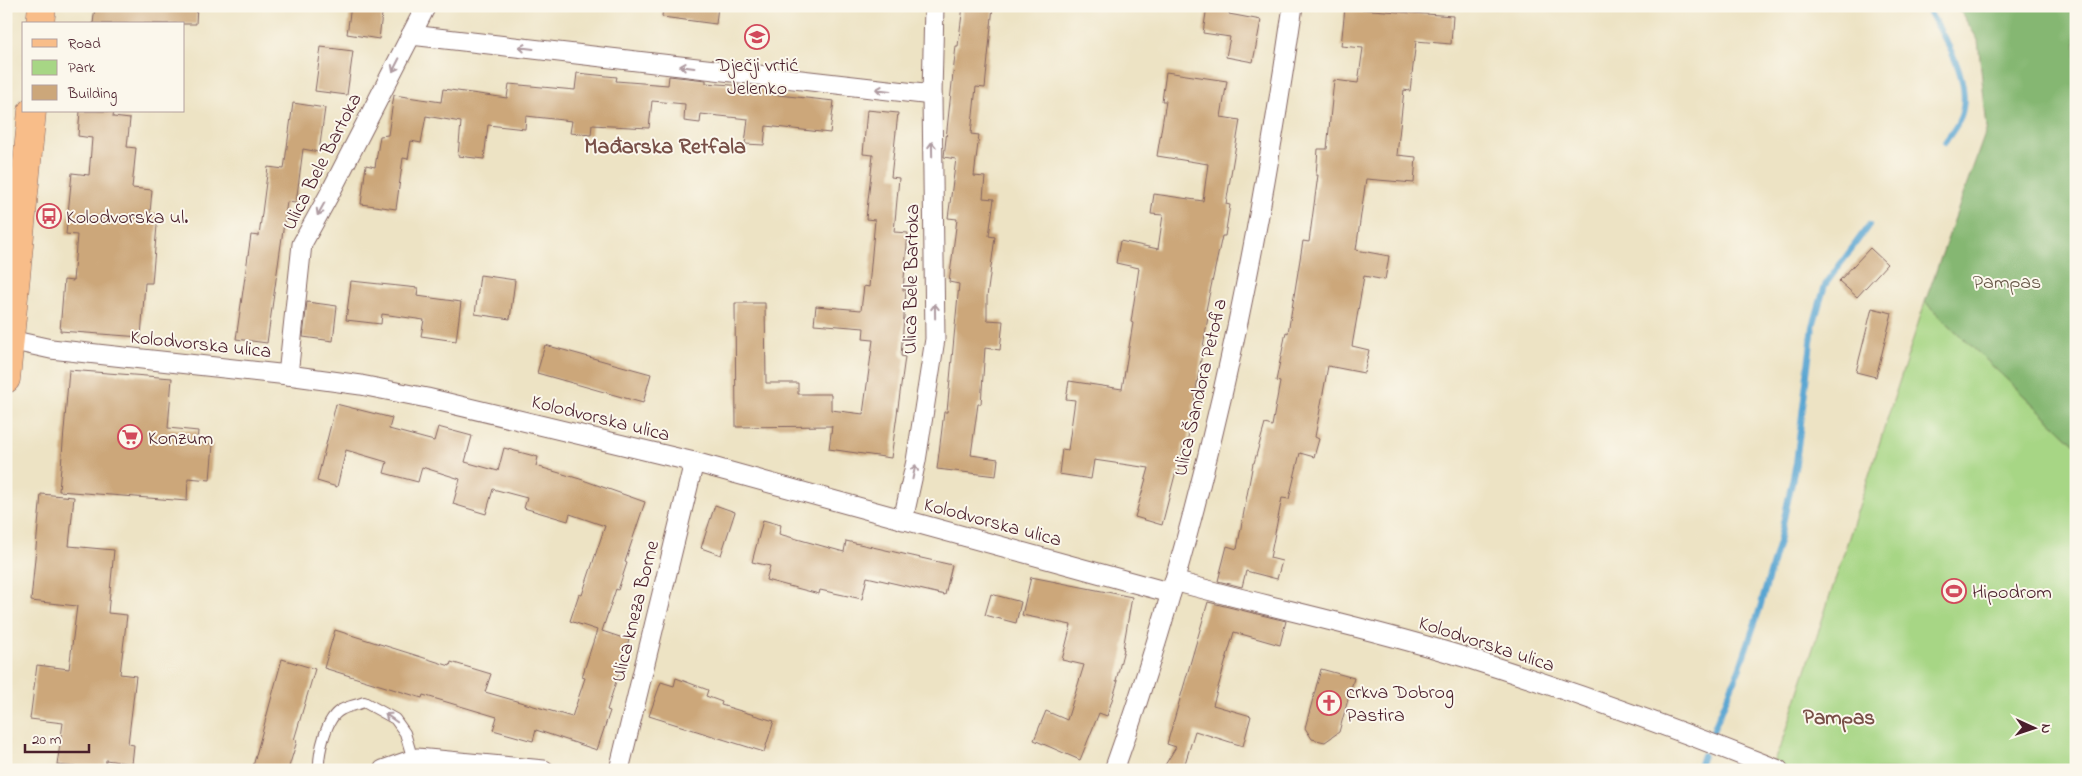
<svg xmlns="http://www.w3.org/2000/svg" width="2082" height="776" viewBox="0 0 2082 776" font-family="'Indie Flower',sans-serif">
  <rect width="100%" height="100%" fill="#fbf7ec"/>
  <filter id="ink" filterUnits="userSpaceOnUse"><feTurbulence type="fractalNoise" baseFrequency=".02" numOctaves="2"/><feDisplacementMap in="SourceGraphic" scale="10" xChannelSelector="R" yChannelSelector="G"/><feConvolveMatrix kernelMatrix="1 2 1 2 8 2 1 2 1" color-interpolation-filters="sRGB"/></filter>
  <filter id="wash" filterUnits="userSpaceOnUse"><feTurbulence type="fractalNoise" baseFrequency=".0096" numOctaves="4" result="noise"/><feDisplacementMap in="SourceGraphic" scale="20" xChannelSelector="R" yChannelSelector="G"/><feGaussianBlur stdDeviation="1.12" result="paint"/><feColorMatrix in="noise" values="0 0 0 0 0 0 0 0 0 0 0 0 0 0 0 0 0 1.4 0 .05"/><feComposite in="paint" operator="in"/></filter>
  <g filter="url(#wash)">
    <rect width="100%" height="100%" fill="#ede3c4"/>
    <polygon fill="#a7d685" stroke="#787a58" points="1925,302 2076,445 2076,770 1769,770 1784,738"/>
    <polygon fill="#85b772" stroke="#686b4e" points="1957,6 2076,6 2076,445 1925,302 1987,128 1978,40"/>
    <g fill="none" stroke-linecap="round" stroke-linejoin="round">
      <g stroke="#59a5d2" stroke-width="6">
        <path d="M1926 6C1942 34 1969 74 1963 108 1961 121 1953 131 1945 142"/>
        <polyline points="1712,733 1740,667 1759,611 1779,542 1796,463 1813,326 1825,285 1869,225"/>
        <polyline points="1698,770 1703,755"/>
      </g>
    </g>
    <g id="blocks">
      <g fill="#cca77a">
        <polygon points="95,6 197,6 196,24 93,24"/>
        <polygon points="351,6 383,6 379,39 347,34"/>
        <polygon points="663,6 718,6 716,24 662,17"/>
        <polygon points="963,6 993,6 985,88 976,87 971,134 979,135 974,176 985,177 983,198 994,199 989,236 995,237 987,297 987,320 1003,321 1000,350 985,348 981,404 978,404 971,455 998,459 996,476 937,469 944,412 947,412 959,284 949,282 957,219 948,218 956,159 944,157 956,46 958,46"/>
        <polygon points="1207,6 1231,6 1229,14 1261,20 1253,62 1226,57 1230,37 1203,33"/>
        <polygon points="1345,8 1453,16 1451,44 1416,41 1410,91 1404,90 1397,155 1416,157 1414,183 1366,179 1356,250 1389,256 1385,280 1364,276 1352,346 1369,350 1364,373 1328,366 1315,437 1319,439 1314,457 1300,453 1289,499 1282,498 1270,558 1282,561 1277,579 1246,571 1242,587 1218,581 1227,546 1237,549 1253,463 1254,463 1265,424 1272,426 1280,382 1276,381 1286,332 1288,333 1303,241 1309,242 1318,175 1316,175 1318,149 1327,149 1334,80 1358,83 1363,48 1341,46"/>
        <polygon points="321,47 353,51 347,95 315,91"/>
        <polygon points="1166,72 1227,81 1221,117 1240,120 1226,204 1230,205 1225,236 1222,236 1206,310 1209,311 1187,444 1183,444 1179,472 1176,471 1162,525 1135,517 1149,468 1094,460 1091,479 1059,474 1062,449 1068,450 1075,400 1066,399 1069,381 1122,389 1133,323 1131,322 1139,268 1116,263 1120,241 1158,249 1163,215 1151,214 1154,194 1203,201 1208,164 1157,156 1166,101 1162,101"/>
        <polygon points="577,73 617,77 616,81 668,85 669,76 706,80 706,83 770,88 769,94 834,101 830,133 766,126 764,145 745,144 748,119 701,114 700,123 684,121 685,104 652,101 649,128 592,125 591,135 570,133 572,121 526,116 525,129 488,125 484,159 458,156 461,122 426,116 421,143 411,141 408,159 403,158 396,209 361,204 366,165 375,167 380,136 388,135 394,95 441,102 443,89 507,98 509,84 575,90"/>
        <polygon points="293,103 325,108 319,152 303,149 296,203 287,202 267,343 236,339 251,235 259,236 268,167 284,169"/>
        <polygon points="867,110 898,113 891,177 899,178 894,232 908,233 903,290 906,290 901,356 905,357 891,458 829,449 832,426 736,427 735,303 765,303 766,383 798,383 798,394 831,394 831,410 863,414 873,340 863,339 864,328 814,324 816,306 861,310 864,286 869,287 875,220 866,219 873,155 863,154"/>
        <polygon points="80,111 114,111 113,117 130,119 127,147 136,148 132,188 152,190 150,213 158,214 152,283 145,283 141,337 60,331 64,280 73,281 77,235 66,234 72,173 89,175 92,138 78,136"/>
        <polygon points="1870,248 1887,264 1857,297 1839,281"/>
        <polygon points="480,275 515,280 510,319 475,314"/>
        <polygon points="351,281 418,288 417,296 461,302 456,341 421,336 424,320 382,314 381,324 346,320"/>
        <polygon points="307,302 337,306 333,341 303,337"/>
        <polygon points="1872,308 1892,313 1876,377 1856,372"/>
        <polygon points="545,345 651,374 643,403 537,373"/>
        <polygon points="69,370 172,378 168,428 198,431 197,443 213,444 210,480 188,478 187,501 59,491"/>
        <polygon points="336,404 392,418 389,429 434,441 438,427 472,436 465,462 498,471 504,448 538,457 536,466 580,479 645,502 625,562 627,563 618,590 616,589 602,631 629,640 607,710 610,711 597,750 536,730 533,741 493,730 497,717 423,695 422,698 324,668 335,630 450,666 451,662 491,674 485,692 572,717 585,678 582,677 597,630 570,621 579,594 582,595 605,526 570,514 568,521 524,508 527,498 493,489 486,514 453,504 460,479 422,467 418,482 384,473 387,462 346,450 337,487 317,481"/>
        <polygon points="41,494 74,497 69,546 114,550 108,613 127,615 120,674 136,676 128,744 134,745 132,764 106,760 105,770 57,765 63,723 30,719 37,665 69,669 77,606 31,601"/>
        <polygon points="715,505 735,512 721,555 701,548"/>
        <polygon points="763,520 781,525 779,534 844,552 846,541 952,565 945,595 867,577 862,599 820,590 819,594 766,580 770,566 752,562"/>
        <polygon points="1031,577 1132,597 1123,649 1124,649 1116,681 1118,681 1107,716 1099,713 1080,760 1034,740 1046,711 1067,720 1084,665 1062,660 1071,625 1022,615"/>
        <polygon points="991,594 1021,602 1016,623 985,615"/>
        <polygon points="1208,602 1286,621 1280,645 1234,632 1213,705 1251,716 1243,746 1195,731 1183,770 1162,770 1176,747 1167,744"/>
        <polygon points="282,659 315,669 294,740 297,741 288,770 252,770"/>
        <polygon points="1321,669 1354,678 1339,732 1325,742 1312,739 1305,728"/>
        <polygon points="676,678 708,690 706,696 722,702 721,705 774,721 764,752 649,716 661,682 674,686"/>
      </g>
    </g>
  </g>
  <g filter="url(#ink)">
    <use href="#blocks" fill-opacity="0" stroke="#836461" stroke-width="1"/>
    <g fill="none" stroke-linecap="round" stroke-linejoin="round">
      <defs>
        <path id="service" d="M319 770C318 754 326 717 341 710 348 706 357 705 364 702L395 719 405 733 413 760"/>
        <g id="minor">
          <polyline points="411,35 932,95"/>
          <polyline points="10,340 51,349 288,375 361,385 427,398 694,462 1171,593"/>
          <polyline points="288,375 302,244 329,195 426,6"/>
          <polyline points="903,520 916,461 935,339 932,95 934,6"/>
          <path d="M1174 581C1272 608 1372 628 1470 659 1574 692 1677 729 1779 770"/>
          <polyline points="383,770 417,758 544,770"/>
          <polyline points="619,770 694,462"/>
          <path d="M1114 770C1202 523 1256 265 1293 6"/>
        </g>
        <g id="primary">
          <polyline points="40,24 42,6"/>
          <polyline points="6,379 32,111"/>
        </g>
      </defs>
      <use href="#service" stroke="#836461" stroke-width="12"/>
      <use href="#minor" stroke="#836461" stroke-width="21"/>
      <use href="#primary" stroke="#836461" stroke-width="29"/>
      <use href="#service" stroke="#fff" stroke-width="10"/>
      <use href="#minor" stroke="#fff" stroke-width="19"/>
      <use href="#primary" stroke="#f8bd89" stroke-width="28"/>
    </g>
    <defs><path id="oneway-shaft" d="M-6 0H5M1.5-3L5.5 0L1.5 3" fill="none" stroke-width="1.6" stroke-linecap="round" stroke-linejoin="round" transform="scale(1.25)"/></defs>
    <g stroke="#ae9aa0">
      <use href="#oneway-shaft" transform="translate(526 48) rotate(-173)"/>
      <use href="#oneway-shaft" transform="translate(396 65) rotate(117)"/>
      <use href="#oneway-shaft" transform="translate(687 67) rotate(-173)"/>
      <use href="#oneway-shaft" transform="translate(883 90) rotate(-173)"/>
      <use href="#oneway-shaft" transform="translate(932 149) rotate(-91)"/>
      <use href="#oneway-shaft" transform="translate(321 209) rotate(119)"/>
      <use href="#oneway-shaft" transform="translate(935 311) rotate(-91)"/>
      <use href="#oneway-shaft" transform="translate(914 472) rotate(-78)"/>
      <use href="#oneway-shaft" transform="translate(391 718) rotate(-145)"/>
    </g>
  </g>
  <defs>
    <symbol id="school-ring" viewBox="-11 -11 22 22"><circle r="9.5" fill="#fbf7ec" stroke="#d1495b" stroke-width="1.5"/><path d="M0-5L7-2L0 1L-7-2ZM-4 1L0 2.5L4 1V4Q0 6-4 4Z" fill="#d1495b"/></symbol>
    <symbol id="bus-ring" viewBox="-11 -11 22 22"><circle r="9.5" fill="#fbf7ec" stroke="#d1495b" stroke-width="1.5"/><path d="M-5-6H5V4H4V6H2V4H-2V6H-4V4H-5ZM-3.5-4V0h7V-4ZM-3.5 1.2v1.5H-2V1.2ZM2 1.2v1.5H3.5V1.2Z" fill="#d1495b"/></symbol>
    <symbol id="supermarket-ring" viewBox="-11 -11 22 22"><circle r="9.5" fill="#fbf7ec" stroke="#d1495b" stroke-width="1.5"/><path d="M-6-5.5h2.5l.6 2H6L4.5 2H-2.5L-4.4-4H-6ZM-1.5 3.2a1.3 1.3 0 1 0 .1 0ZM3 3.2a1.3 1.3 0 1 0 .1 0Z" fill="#d1495b"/></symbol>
    <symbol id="stadium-ring" viewBox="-11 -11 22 22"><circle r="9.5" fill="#fbf7ec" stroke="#d1495b" stroke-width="1.5"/><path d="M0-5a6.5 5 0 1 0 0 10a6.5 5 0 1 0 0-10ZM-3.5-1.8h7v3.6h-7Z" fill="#d1495b"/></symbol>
    <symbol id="church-ring" viewBox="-11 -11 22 22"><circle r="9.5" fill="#fbf7ec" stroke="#d1495b" stroke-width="1.5"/><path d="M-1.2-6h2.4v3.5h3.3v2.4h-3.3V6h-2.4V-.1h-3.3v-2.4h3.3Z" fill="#d1495b"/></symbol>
  </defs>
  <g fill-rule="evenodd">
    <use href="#school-ring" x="743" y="23" width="28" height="28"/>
    <use href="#bus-ring" x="35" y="202" width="28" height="28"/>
    <use href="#supermarket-ring" x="116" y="423" width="28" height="28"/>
    <use href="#stadium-ring" x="1940" y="577" width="28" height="28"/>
    <use href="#church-ring" x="1315" y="689" width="28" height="28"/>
  </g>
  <g text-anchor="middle" stroke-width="4" stroke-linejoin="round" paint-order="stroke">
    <g font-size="20" fill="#4a1f2b" stroke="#fbf7ec" text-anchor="start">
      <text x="757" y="71" text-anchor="middle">Dječji vrtić<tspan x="757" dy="23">Jelenko</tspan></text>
      <text x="66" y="223">Kolodvorska ul.</text>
      <text x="148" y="444">Konzum</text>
      <text x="1972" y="598">Hipodrom</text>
      <text x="1346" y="698">crkva Dobrog<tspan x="1346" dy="23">Pastira</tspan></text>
    </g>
    <g font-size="20" fill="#4a1f2b" stroke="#fbf7ec">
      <text transform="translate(321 161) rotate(-63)" y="7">Ulica Bele Bartoka</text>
      <text transform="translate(910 279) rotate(-89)" y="7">Ulica Bele Bartoka</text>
      <text transform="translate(201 343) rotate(6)" y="7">Kolodvorska ulica</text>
      <text transform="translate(1199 387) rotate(-77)" y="7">Ulica Šandora Petofia</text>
      <text transform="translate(601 417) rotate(14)" y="7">Kolodvorska ulica</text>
      <text transform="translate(993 521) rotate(15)" y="7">Kolodvorska ulica</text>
      <text transform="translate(634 611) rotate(-76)" y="7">Ulica kneza Borne</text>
      <text transform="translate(1487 643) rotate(18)" y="7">Kolodvorska ulica</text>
    </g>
    <g font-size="20" fill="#665646" stroke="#fbf7ec">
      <text x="2007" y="288">Pampas</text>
    </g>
    <g font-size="21" font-weight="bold" fill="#784f47" stroke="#fbf7ec">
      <text x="1839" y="724">Pampas</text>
    </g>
    <g font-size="22" font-weight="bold" fill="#784f47" stroke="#fbf7ec">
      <text x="665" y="153">Mađarska Retfala</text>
    </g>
  </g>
  <rect width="2082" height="776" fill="none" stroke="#fbf7ec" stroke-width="25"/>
  <rect x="22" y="22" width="162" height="90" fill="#fbf7ec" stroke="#b4a19f"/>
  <rect x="32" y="39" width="25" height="8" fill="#f8bd89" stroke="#b4a19f"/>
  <text x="68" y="48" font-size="15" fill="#4a1f2b">Road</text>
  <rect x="32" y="60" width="25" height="15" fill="#a7d685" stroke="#b4a19f"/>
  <text x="68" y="72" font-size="15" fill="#4a1f2b">Park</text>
  <rect x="32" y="85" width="25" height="15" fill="#cca77a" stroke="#b4a19f"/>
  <text x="68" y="98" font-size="15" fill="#4a1f2b">Building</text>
  <g transform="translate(2034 728) rotate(93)" stroke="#fbf7ec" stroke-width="4" paint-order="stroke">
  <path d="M0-4L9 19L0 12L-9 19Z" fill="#4a1f2b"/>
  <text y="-8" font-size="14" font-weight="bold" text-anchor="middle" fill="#4a1f2b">N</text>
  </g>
  <path d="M25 744v8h64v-8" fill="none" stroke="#4a1f2b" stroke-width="2.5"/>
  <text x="32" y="744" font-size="15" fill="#4a1f2b" stroke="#fbf7ec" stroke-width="4" paint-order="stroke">20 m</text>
</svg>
